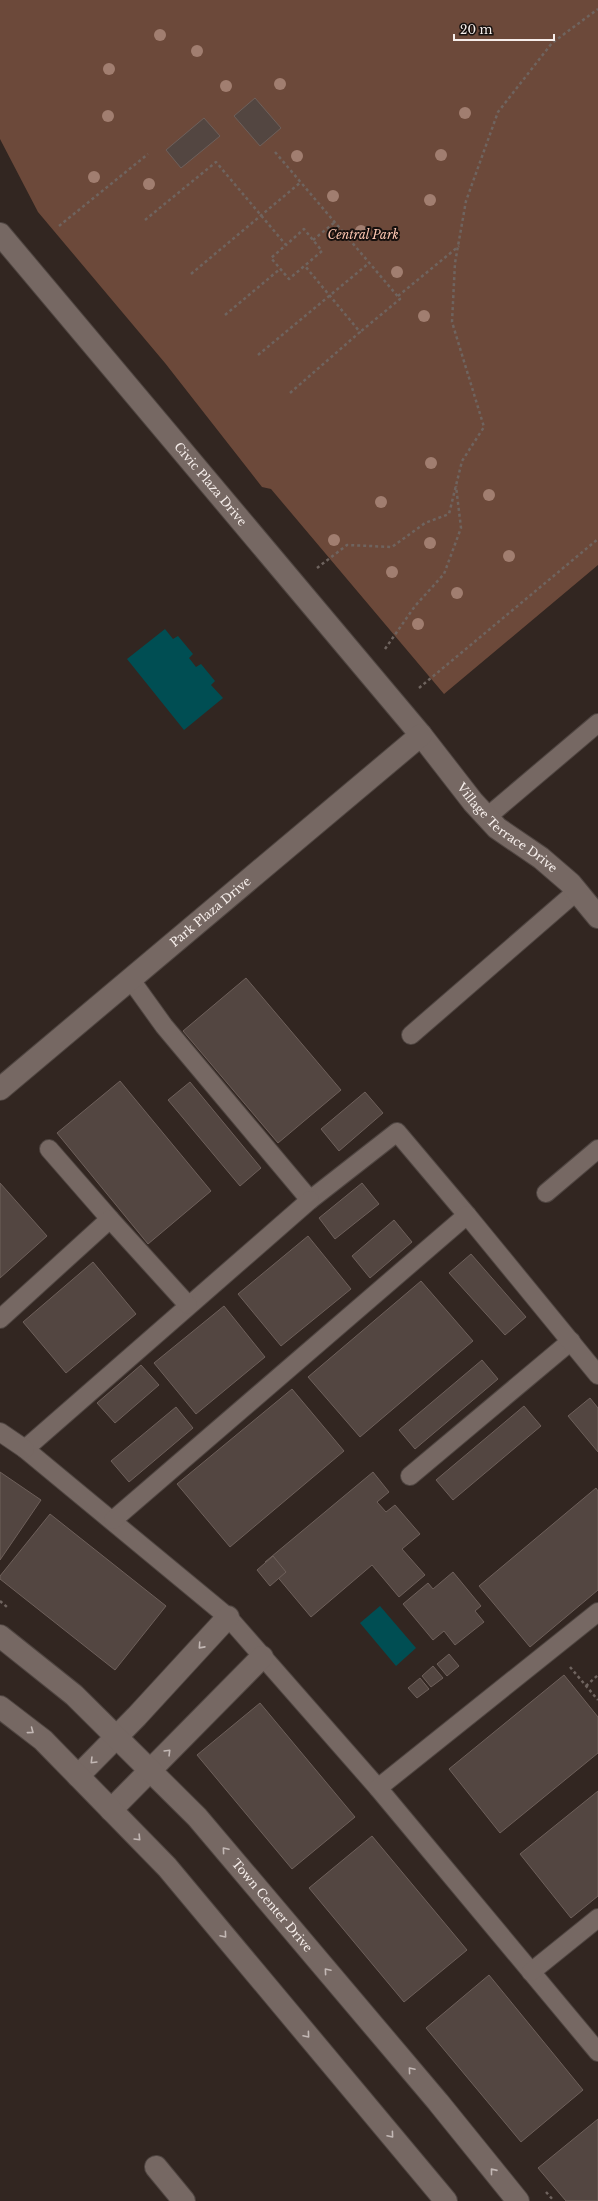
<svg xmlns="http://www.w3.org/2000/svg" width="598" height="2201" viewBox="0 0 598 2201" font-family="'Libre Baskerville',serif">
  <rect width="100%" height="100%" fill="#322621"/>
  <polygon fill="#6c493a" points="0,0 598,0 598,565 444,694 271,489 262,487 165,363 38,212 0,139"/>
  <g fill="#004e53">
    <polygon points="165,629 173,639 178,636 193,654 189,658 196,667 201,664 215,681 211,685 223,698 184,730 127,659"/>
    <polygon points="380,1606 416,1648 396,1666 360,1623"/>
  </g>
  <g fill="#534641" stroke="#6e605b">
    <polygon points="255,98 281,128 260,146 234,116"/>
    <polygon points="204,118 220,136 181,168 166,150"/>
    <polygon points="246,978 341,1090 278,1143 183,1031"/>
    <polygon points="120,1081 211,1191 148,1244 57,1133"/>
    <polygon points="190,1082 261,1168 240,1186 168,1100"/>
    <polygon points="365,1092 383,1113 339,1151 321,1129"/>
    <polygon points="0,1183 47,1236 0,1278"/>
    <polygon points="362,1183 379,1204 335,1239 319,1218"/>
    <polygon points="394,1220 412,1242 370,1278 352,1256"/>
    <polygon points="308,1236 351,1289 281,1346 238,1294"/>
    <polygon points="471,1254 526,1317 505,1335 449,1273"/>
    <polygon points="93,1262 136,1314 66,1373 23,1322"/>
    <polygon points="421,1281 473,1341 360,1437 308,1377"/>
    <polygon points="224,1306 265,1357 196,1414 154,1363"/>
    <polygon points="482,1360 498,1379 415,1449 399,1430"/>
    <polygon points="141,1365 159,1385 115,1423 97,1403"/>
    <polygon points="292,1389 344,1451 230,1547 177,1484"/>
    <polygon points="590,1398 598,1408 598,1452 568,1416"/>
    <polygon points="524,1406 541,1426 453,1500 436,1480"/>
    <polygon points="176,1407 193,1428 129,1482 111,1461"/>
    <polygon points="0,1472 41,1500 0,1560"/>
    <polygon points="373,1472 389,1492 377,1502 386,1512 395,1505 420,1534 402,1549 425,1575 399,1597 372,1565 311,1617 265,1562"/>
    <polygon points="596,1488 598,1491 598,1590 530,1647 479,1586"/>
    <polygon points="50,1514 166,1606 115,1670 0,1579 0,1576"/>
    <polygon points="273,1556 286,1572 270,1586 257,1570"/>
    <polygon points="453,1572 481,1606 475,1611 484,1622 455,1645 444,1631 433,1640 403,1604 428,1583 433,1589"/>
    <polygon points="449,1654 459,1666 447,1676 437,1664"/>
    <polygon points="433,1666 443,1678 431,1687 422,1676"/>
    <polygon points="564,1675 598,1717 598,1753 500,1833 449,1769"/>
    <polygon points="420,1678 429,1689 417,1698 408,1688"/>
    <polygon points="260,1703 355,1817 292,1869 197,1755"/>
    <polygon points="598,1791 598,1896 571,1918 520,1854"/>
    <polygon points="372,1836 467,1950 404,2002 309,1888"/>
    <polygon points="489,1975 583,2090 521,2142 426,2028"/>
    <polygon points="598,2119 598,2201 566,2201 538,2168"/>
  </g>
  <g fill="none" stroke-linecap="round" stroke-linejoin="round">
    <defs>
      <g id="service">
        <polyline points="487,817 598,723"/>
        <polyline points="131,980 164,1026 310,1200 397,1132 467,1215"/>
        <polyline points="411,1035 577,891"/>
        <polyline points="49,1149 110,1219"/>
        <polyline points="546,1193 598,1149"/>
        <polyline points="310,1200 25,1449 228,1617 378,1788"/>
        <polyline points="0,1319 110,1219 188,1305"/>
        <polyline points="0,1432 25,1449"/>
        <polyline points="410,1476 571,1341"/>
        <polyline points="113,1520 467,1215 598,1375"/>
        <polyline points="598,1612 378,1788 598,2052"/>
        <polyline points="531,1972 598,1918"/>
      </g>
      <g id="minor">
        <path id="s1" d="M0 234 421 735 473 802 497 828 541 858 570 883 598 917"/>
        <path id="s2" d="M0 1089 421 735"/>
        <polyline points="78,1776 137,1716 228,1617"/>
        <polyline points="111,1810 262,1657"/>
        <polyline points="156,2167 184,2201"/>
      </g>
      <g id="tertiary">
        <path id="s3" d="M0 1636 74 1695 197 1817 438 2102 518 2201"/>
        <polyline points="0,1707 43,1740 167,1867 446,2201"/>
      </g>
    </defs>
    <use href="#service" stroke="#4f4541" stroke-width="20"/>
    <use href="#minor" stroke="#4f4541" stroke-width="24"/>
    <use href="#tertiary" stroke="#4f4541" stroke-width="24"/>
    <g stroke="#6f645f" stroke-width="2.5" stroke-dasharray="3 3" stroke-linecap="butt">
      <polyline points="275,152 400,299 360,332"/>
      <polyline points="145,220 216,162 286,245 271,258 289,279 322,251 304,229 286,245"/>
      <polyline points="59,226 148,154"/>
      <polyline points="313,240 335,222"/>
      <polyline points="191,274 301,182"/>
      <polyline points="398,296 459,246"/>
      <polyline points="225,315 280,269"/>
      <polyline points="258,355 369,263"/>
      <polyline points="290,393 360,332 305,266"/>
      <polyline points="317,568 347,545 392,547 425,523 449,514 462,461 484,427 452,322 455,263 466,201 498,112 552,43 598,9"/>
      <polyline points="385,649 415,606 444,574 461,528 456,486"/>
      <polyline points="419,688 598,539"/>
      <polyline points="0,1601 7,1607"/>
      <polyline points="570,1667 598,1700"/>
      <polyline points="586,1686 598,1675"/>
      <polyline points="546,2192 554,2201"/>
    </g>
    <use href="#service" stroke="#766863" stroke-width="18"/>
    <use href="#minor" stroke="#766863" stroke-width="22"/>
    <use href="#tertiary" stroke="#766863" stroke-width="22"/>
  </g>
  <g fill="#a17e70">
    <circle cx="160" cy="35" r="6"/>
    <circle cx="197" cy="51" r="6"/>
    <circle cx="109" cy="69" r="6"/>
    <circle cx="280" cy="84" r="6"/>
    <circle cx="226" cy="86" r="6"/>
    <circle cx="465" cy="113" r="6"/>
    <circle cx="108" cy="116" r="6"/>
    <circle cx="441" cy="155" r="6"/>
    <circle cx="297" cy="156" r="6"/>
    <circle cx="94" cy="177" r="6"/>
    <circle cx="149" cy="184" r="6"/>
    <circle cx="333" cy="196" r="6"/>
    <circle cx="430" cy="200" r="6"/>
    <circle cx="361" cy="231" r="6"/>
    <circle cx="397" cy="272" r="6"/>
    <circle cx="424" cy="316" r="6"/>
    <circle cx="431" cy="463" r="6"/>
    <circle cx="489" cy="495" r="6"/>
    <circle cx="381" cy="502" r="6"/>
    <circle cx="334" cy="540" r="6"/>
    <circle cx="430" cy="543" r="6"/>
    <circle cx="509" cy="556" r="6"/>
    <circle cx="392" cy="572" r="6"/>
    <circle cx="457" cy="593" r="6"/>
    <circle cx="418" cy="624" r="6"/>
  </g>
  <defs><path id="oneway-chevron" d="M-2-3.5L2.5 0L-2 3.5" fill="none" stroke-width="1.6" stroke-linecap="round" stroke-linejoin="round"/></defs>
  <g stroke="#c3b8b5">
    <use href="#oneway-chevron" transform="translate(201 1646) rotate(132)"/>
    <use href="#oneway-chevron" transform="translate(31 1731) rotate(37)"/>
    <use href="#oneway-chevron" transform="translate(168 1752) rotate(-45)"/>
    <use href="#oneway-chevron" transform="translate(93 1761) rotate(135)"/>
    <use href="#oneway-chevron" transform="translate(138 1838) rotate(46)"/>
    <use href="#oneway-chevron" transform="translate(225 1850) rotate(-130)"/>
    <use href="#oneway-chevron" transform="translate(224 1935) rotate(50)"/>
    <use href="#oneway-chevron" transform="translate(327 1971) rotate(-130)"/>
    <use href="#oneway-chevron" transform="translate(307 2035) rotate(50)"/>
    <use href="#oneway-chevron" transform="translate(411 2070) rotate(-130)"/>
    <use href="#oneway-chevron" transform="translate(391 2135) rotate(50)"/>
    <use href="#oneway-chevron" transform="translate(493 2171) rotate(-129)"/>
  </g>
  <g text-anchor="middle" stroke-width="4" stroke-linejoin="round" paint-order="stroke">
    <g font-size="12" font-style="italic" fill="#fcc6b1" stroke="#16100e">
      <text x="363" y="239">Central Park</text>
    </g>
    <g font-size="12" fill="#f6eeeb" stroke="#16100e">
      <text dy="4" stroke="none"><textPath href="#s1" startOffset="327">Civic Plaza Drive</textPath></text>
      <text dy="4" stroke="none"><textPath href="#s1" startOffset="782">Village Terrace Drive</textPath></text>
      <text dy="4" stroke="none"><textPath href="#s2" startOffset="275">Park Plaza Drive</textPath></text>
      <text dy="4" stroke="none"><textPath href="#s3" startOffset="384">Town Center Drive</textPath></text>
    </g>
  </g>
  <path d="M454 34v6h100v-6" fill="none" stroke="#f6eeeb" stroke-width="2"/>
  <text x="460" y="34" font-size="12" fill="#f6eeeb" stroke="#16100e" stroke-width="3" paint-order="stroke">20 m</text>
</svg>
